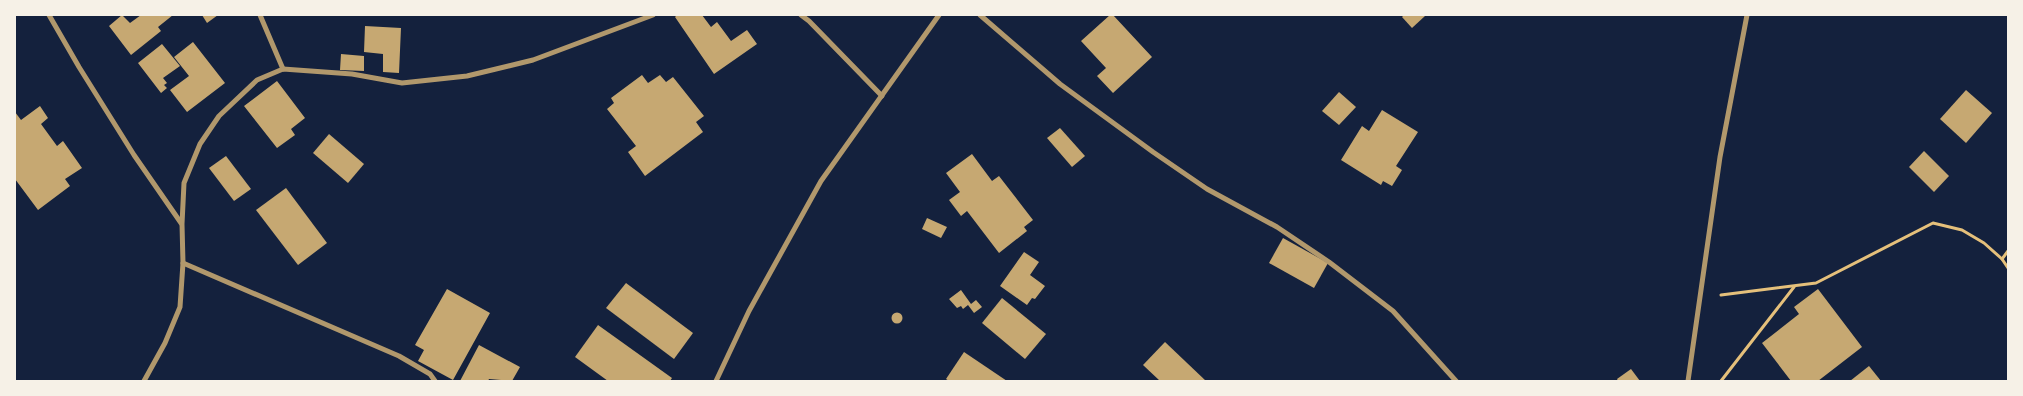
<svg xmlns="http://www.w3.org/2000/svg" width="2023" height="396" viewBox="0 0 2023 396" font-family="'IBM Plex Sans',sans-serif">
  <rect width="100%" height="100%" fill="#14213d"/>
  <g fill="#c6a872">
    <polygon points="122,15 130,23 141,15 173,15 158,27 161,31 131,55 109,26"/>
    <polygon points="202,15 218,15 207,23"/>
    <polygon points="677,15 702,15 711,27 717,22 731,41 747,30 757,44 714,74 675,17"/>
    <polygon points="1110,15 1113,15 1152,57 1113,93 1097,76 1106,68 1081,41"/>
    <polygon points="1404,15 1424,15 1425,16 1412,28 1402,17"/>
    <polygon points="365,26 401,28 399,73 383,72 383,54 364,52"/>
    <polygon points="193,42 225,83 187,112 170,90 189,76 174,57"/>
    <polygon points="162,44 180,66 163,78 167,83 164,85 167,88 161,93 138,63"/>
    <polygon points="341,54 364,56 364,71 340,70"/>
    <polygon points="642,75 648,83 660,75 666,82 673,77 704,116 696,122 703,132 645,176 628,152 636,146 607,109 614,103 611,98"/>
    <polygon points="277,81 305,118 291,129 295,135 277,148 244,106"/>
    <polygon points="1966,90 1992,113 1966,143 1940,119"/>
    <polygon points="1339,92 1356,107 1339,125 1322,111"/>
    <polygon points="40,106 48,118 41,124 57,146 63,141 82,168 65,179 70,186 38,210 15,179 15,112 21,120"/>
    <polygon points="1382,110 1418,132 1396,166 1402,170 1392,186 1383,181 1381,185 1341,160 1362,126 1369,131"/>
    <polygon points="1060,128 1085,156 1072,167 1047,138"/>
    <polygon points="329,134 364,164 348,183 313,153"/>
    <polygon points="1924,151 1949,176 1934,192 1909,167"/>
    <polygon points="972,154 992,181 999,176 1033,220 1024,227 1027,231 999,253 967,211 961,216 949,200 960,192 946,173"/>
    <polygon points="226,156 251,189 234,201 209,168"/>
    <polygon points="286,188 327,243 298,265 256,210"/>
    <polygon points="927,218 947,227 941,238 922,229"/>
    <polygon points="1283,238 1328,263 1314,288 1269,263"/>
    <polygon points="1024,252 1039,262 1030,275 1045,286 1035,299 1032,298 1027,305 1000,286"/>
    <polygon points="626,283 693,333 674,359 606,308"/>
    <polygon points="447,289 490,313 453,380 418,361 424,350 415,345"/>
    <polygon points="1818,289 1862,347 1818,381 1791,381 1762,343 1799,314 1794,307"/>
    <polygon points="961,290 971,304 976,300 982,307 974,313 968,305 963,309 961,306 957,308 949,299"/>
    <polygon points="1002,298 1046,334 1025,359 982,323"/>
    <circle cx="897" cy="318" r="5.5"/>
    <polygon points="598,325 672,378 670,381 608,381 575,357"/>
    <polygon points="1165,342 1206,381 1160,381 1143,365"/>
    <polygon points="479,345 520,367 512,381 489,379 488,381 460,381"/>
    <polygon points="964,352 1007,381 949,381 946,379"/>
    <polygon points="1869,366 1881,381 1850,381"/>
    <polygon points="1631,369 1640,381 1618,381 1617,379"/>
  </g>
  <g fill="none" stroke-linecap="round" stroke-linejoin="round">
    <g stroke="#e5c07b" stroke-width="3">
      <polyline points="2002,259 2008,251"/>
      <polyline points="1721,295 1816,283 1933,223 1962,230 1984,243 2002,259 2008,268"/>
      <polyline points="1721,381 1794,287"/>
    </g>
    <g stroke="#b1986c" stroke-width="5">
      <polyline points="49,15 79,67 134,155 181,223"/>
      <polyline points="260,15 283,69"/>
      <polyline points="801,15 809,21 882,96"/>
      <polyline points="980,15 1060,84 1153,152 1207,189 1277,227 1329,262 1393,311 1456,381"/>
      <polyline points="183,263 399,356 430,374 435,381"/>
      <polyline points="144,381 165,343 180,307 183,263 182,224 184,183 200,144 219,116 257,80 283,69 352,74 402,83 467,76 533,60 653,15"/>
      <polyline points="716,381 749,311 821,181 939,15"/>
      <polyline points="1688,381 1720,157 1747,15"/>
    </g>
  </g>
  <rect width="2023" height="396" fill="none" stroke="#f6f1e7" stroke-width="32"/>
</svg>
